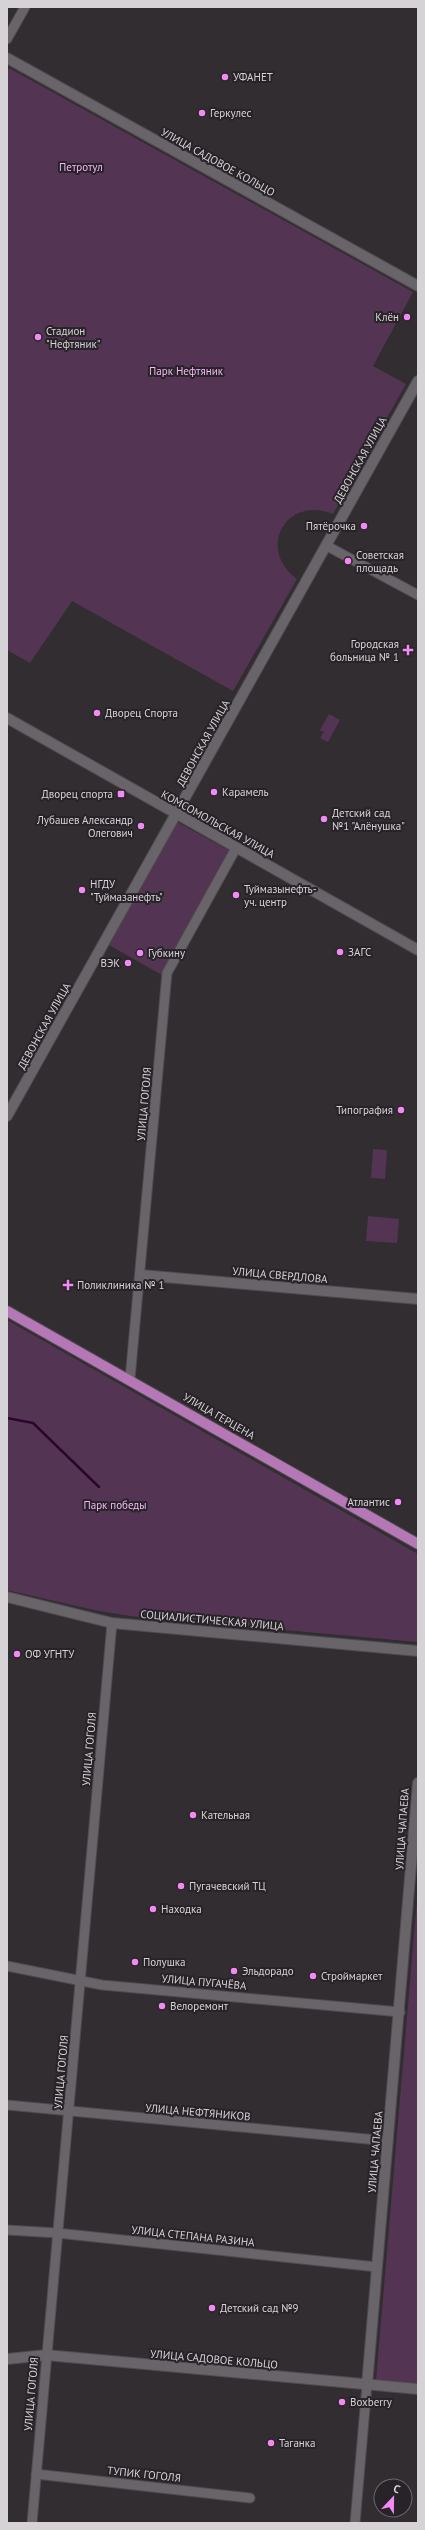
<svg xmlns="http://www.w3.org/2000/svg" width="425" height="2530" viewBox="0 0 425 2530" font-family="'PT Sans',sans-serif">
  <rect width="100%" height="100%" fill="#322d31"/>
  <g fill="#533553">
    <path d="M9 68 413 292 373 366 406 384 333 514C286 495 256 549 297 579L233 691 72 601 30 663 7 650V72Z"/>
    <polygon points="329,714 340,720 328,742 320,738 324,732 320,730"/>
    <polygon points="177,822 230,851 162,975 109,945"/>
    <polygon points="373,1149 387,1150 385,1179 371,1178"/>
    <polygon points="368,1216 399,1219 397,1243 366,1241"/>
    <polygon points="7,1320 418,1554 418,1642 130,1616 94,1610 7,1590"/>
    <polygon points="418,1888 418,2384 376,2381"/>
  </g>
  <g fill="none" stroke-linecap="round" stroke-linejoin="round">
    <polyline stroke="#2b052d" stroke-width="2.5" points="7,1418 33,1423 99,1487"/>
    <defs>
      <g id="street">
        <polyline points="7,39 25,7"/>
        <polyline points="327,546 418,595"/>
        <polyline points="130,1379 167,973 236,848"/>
        <polyline points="7,1966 102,1985 400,2012"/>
        <polyline points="7,2105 388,2141"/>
        <polyline points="7,2230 57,2233 377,2267"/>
        <polyline points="36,2474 250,2498"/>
        <polyline points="32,2523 112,1623"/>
        <polyline points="355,2523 367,2385"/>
      </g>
      <g id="secondary">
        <polyline points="7,58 418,286"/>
        <polyline points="7,718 418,950"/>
        <polyline points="7,1116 418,381"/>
        <polyline points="141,1275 418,1299"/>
        <polyline points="7,1597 112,1623 418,1651"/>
        <polyline points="7,2359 46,2355 418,2389"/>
        <polyline points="367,2385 418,1783"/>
      </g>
      <polyline id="primary" points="7,1311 418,1544"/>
    </defs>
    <use href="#street" stroke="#4e4a4e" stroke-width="11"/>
    <use href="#secondary" stroke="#4e4a4e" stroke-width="12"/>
    <use href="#primary" stroke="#4e4a4e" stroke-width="12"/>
    <use href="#street" stroke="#696469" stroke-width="9"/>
    <use href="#secondary" stroke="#696469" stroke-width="10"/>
    <use href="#primary" stroke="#b677b6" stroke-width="10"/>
  </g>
  <g fill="#f28af3" stroke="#282328" stroke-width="1.5">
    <circle cx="225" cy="77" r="4"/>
    <circle cx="202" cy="113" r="4"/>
    <circle cx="407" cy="317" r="4"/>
    <circle cx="38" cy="337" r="4"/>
    <circle cx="364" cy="526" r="4"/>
    <circle cx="348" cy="561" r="4"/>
    <path d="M406 644h4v4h4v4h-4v4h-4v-4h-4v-4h4z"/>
    <circle cx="97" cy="713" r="4"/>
    <circle cx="214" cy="792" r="4"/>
    <rect x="117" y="790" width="8" height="8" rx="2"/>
    <circle cx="324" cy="819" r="4"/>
    <circle cx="141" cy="826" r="4"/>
    <circle cx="82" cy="890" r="4"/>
    <circle cx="236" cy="895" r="4"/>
    <circle cx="340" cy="952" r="4"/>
    <circle cx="140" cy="953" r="4"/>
    <circle cx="128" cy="963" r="4"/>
    <circle cx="401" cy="1110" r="4"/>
    <path d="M66 1279h4v4h4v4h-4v4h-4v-4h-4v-4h4z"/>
    <circle cx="398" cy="1502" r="4"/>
    <circle cx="17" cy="1654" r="4"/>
    <circle cx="193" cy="1815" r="4"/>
    <circle cx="181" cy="1886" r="4"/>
    <circle cx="153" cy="1909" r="4"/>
    <circle cx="135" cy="1962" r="4"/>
    <circle cx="234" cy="1971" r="4"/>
    <circle cx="313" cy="1976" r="4"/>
    <circle cx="162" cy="2006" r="4"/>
    <circle cx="212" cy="2308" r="4"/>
    <circle cx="342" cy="2402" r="4"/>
    <circle cx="271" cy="2443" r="4"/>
  </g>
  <g text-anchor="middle" stroke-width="4" stroke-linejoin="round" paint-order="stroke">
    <g font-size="11" fill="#d6d3d6" stroke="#282328" text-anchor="start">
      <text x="233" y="81">УФАНЕТ</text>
      <text x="210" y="117">Геркулес</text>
      <text x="399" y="321" text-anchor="end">Клён</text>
      <text x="46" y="335">Стадион<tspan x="46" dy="13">"Нефтяник"</tspan></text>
      <text x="356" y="530" text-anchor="end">Пятёрочка</text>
      <text x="356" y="559">Советская<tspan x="356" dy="13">площадь</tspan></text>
      <text x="399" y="648" text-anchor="end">Городская<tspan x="399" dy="13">больница № 1</tspan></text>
      <text x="105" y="717">Дворец Спорта</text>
      <text x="222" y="796">Карамель</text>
      <text x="113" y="798" text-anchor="end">Дворец спорта</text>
      <text x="332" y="817">Детский сад<tspan x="332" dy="13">№1 "Алёнушка"</tspan></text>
      <text x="133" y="824" text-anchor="end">Лубашев Александр<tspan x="133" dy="13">Олегович</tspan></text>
      <text x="90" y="888">НГДУ<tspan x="90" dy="13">"Туймазанефть"</tspan></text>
      <text x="244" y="893">Туймазынефть-<tspan x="244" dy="13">уч. центр</tspan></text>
      <text x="348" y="956">ЗАГС</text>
      <text x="148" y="957">Губкину</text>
      <text x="120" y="967" text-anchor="end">ВЭК</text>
      <text x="393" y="1114" text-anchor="end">Типография</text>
      <text x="77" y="1289">Поликлиника № 1</text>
      <text x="390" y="1506" text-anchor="end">Атлантис</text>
      <text x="25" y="1658">ОФ УГНТУ</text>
      <text x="201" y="1819">Кательная</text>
      <text x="189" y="1890">Пугачевский ТЦ</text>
      <text x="161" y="1913">Находка</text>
      <text x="143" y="1966">Полушка</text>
      <text x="242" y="1975">Эльдорадо</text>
      <text x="321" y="1980">Строймаркет</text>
      <text x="170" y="2010">Велоремонт</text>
      <text x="220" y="2312">Детский сад №9</text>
      <text x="350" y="2406">Boxberry</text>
      <text x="279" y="2447">Таганка</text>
    </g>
    <g font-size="11" fill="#d6d3d6" stroke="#282328">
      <text transform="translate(218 162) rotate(29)" y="4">УЛИЦА САДОВОЕ КОЛЬЦО</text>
      <text transform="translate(360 460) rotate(-61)" y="4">ДЕВОНСКАЯ УЛИЦА</text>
      <text transform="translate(203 743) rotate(-61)" y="4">ДЕВОНСКАЯ УЛИЦА</text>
      <text transform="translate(218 824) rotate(29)" y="4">КОМСОМОЛЬСКАЯ УЛИЦА</text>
      <text transform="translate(44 1026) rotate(-61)" y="4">ДЕВОНСКАЯ УЛИЦА</text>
      <text transform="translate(144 1104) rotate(-85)" y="4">УЛИЦА ГОГОЛЯ</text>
      <text transform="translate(280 1275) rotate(5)" y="4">УЛИЦА СВЕРДЛОВА</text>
      <text transform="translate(219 1416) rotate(30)" y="4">УЛИЦА ГЕРЦЕНА</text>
      <text transform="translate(212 1620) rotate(5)" y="4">СОЦИАЛИСТИЧЕСКАЯ УЛИЦА</text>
      <text transform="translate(89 1749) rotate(-85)" y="4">УЛИЦА ГОГОЛЯ</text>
      <text transform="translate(402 1829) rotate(-86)" y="4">УЛИЦА ЧАПАЕВА</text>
      <text transform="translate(204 1982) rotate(5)" y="4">УЛИЦА ПУГАЧЁВА</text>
      <text transform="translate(61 2072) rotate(-85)" y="4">УЛИЦА ГОГОЛЯ</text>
      <text transform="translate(198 2112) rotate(5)" y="4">УЛИЦА НЕФТЯНИКОВ</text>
      <text transform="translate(375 2152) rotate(-85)" y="4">УЛИЦА ЧАПАЕВА</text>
      <text transform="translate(193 2236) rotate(6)" y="4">УЛИЦА СТЕПАНА РАЗИНА</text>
      <text transform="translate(214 2359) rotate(5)" y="4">УЛИЦА САДОВОЕ КОЛЬЦО</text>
      <text transform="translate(31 2394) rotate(-85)" y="4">УЛИЦА ГОГОЛЯ</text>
      <text transform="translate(144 2474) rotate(6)" y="4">ТУПИК ГОГОЛЯ</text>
    </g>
    <g font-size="11" fill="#f8b5f7" stroke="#282328">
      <text x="81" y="171">Петротул</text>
      <text x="186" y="375">Парк Нефтяник</text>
      <text x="115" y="1509">Парк победы</text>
    </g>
  </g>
  <rect width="425" height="2530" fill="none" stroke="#d6d3d6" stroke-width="16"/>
  <g transform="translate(393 2498) rotate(22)"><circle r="19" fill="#282328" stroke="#6e696e"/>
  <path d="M0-3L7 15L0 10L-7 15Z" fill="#f28af3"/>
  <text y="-6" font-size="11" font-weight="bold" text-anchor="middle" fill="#d6d3d6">С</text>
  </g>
</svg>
